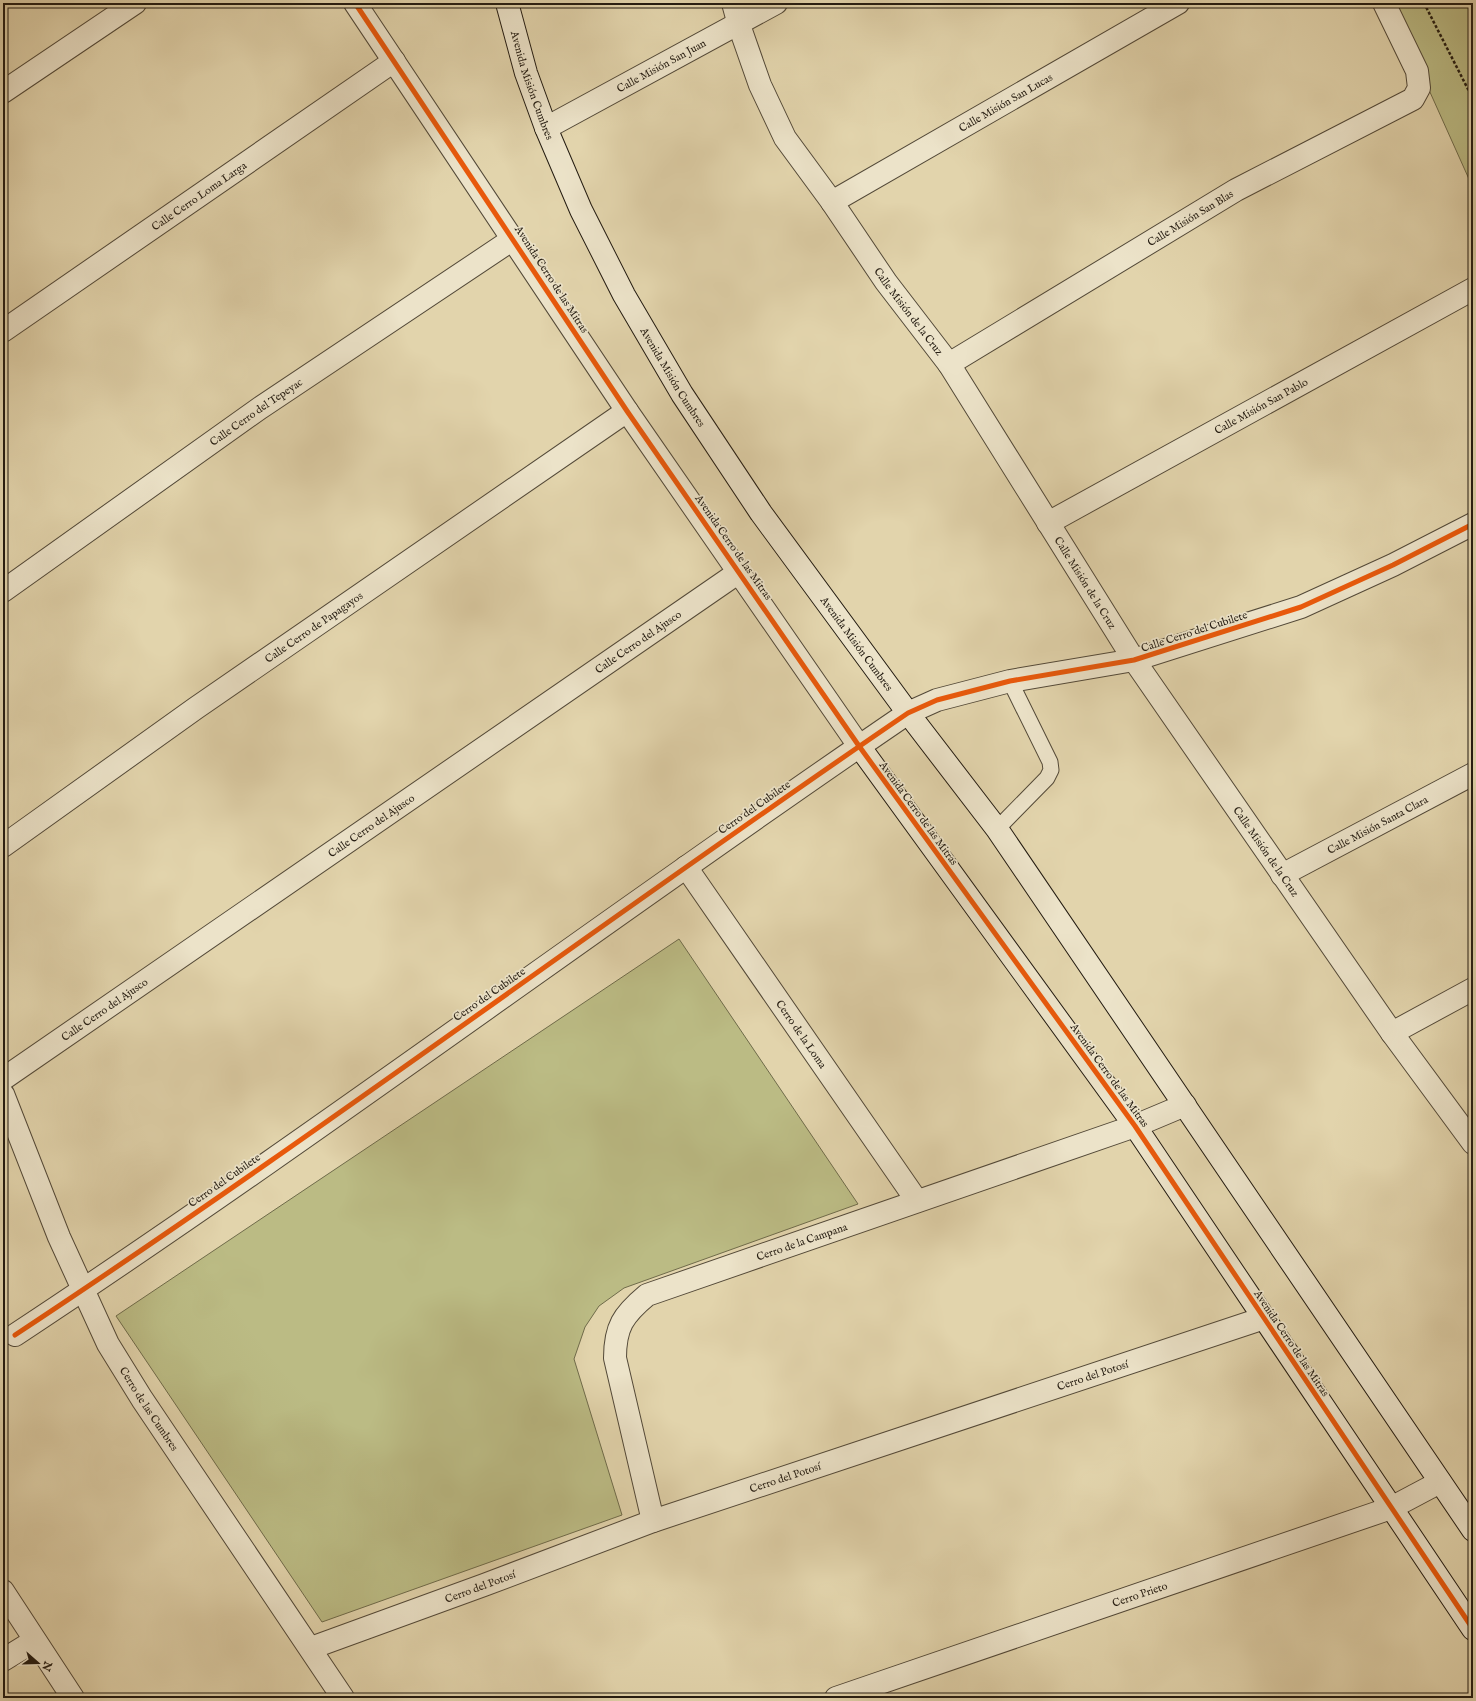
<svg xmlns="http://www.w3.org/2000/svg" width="1476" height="1701" viewBox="0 0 1476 1701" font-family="'IM FELL English',serif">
  <rect width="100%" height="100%" fill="#e2d4ac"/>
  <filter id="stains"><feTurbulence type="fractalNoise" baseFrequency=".005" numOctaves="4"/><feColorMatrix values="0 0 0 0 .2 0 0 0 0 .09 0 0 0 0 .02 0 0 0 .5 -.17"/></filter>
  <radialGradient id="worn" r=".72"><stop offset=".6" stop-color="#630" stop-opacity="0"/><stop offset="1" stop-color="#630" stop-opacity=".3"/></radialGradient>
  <g fill="#bbbb84" stroke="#6f6b4a">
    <polygon points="1390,3 1473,3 1473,188"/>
    <polygon points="679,939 858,1204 624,1288 599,1306 585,1327 574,1359 622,1515 322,1622 116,1316"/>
  </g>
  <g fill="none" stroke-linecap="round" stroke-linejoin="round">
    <defs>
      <polyline id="lane" points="997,829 1047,778 1051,770 1050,762 1010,681"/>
      <g id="street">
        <polyline points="355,3 627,411 859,746"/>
        <path id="s1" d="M733 3 739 25 760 85 785 138 832 202 886 282 949 364 1134 660 1392 1033 1473 1143"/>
        <polyline points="3,92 135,3"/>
        <path id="s2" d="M546 128 776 3"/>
        <path id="s3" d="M832 202 1178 3"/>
        <path id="s4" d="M3 331 394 61"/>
        <path id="s5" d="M949 364 1236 190 1413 99 1419 88 1417 71 1384 3"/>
        <path id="s6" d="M1048 523 1473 289"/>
        <path id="s7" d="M3 591 260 408 513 239"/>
        <path id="s8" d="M3 846 196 708 627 411"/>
        <path id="s9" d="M686 867 917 1201"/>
        <path id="s10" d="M1282 875 1473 774"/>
        <polyline points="1392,1033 1473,989"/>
        <path id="s11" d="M3 1079 739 572"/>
        <path id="s12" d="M3 1094 59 1237 108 1344 142 1399 343 1698"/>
        <path d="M15 1335C318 1135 608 917 908 713L937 700 1010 681 1134 660 1301 607 1393 565 1473 524"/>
        <path id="s13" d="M653 1521 615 1358C615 1327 623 1315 647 1295L1135 1126 1185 1105"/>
        <polyline points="3,1591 73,1698"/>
        <path id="s14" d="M311 1648 484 1585 653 1521 1264 1318"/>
        <polyline points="3,1660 34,1641"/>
        <path id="s15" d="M836 1698 1391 1508 1440 1482"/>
      </g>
      <g id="secondary">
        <path id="s16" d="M507 3 526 73 546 128 581 210 624 295 682 394 761 513 908 713 997 829 1473 1530"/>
        <polyline points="859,746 1135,1126 1473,1629"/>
      </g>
    </defs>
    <use href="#lane" stroke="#534938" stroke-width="17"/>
    <use href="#street" stroke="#534938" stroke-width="24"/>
    <use href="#secondary" stroke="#231b11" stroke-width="24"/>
    <polyline stroke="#231b11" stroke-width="2.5" stroke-dasharray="3 2" stroke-linecap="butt" points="1424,3 1473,99"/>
    <use href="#lane" stroke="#ece3c9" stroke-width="15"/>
    <use href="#street" stroke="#ece3c9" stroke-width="22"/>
    <use href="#secondary" stroke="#ece3c9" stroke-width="22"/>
    <defs>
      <g id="cycleway">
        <polyline points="355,3 627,411 859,746 1135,1126 1473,1629"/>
        <path d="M15 1335C318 1135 608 917 908 713L937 700 1010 681 1134 660 1301 607 1393 565 1473 524"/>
      </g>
    </defs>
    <use href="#cycleway" stroke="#ece3c9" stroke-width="8"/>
    <use href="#cycleway" stroke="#e8590c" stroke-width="5"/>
  </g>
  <g text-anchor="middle" stroke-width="3.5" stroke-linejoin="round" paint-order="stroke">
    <g font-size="11" fill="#231b11" stroke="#ece3c9">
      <text dy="4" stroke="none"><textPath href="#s2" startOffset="131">Calle Misión San Juan</textPath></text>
      <text dy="4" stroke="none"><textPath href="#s16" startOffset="86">Avenida Misión Cumbres</textPath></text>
      <text dy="4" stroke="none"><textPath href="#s3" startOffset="200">Calle Misión San Lucas</textPath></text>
      <text dy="4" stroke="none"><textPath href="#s4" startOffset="238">Calle Cerro Loma Larga</textPath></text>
      <text dy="4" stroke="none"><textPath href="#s5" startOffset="282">Calle Misión San Blas</textPath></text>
      <text transform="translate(552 279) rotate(57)" y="4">Avenida Cerro de las Mitras</text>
      <text dy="4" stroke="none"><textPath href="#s1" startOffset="358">Calle Misión de la Cruz</textPath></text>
      <text dy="4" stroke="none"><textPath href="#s16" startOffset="411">Avenida Misión Cumbres</textPath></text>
      <text dy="4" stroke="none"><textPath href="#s6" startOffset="243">Calle Misión San Pablo</textPath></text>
      <text dy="4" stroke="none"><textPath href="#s7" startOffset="310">Calle Cerro del Tepeyac</textPath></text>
      <text transform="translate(734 547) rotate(55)" y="4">Avenida Cerro de las Mitras</text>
      <text dy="4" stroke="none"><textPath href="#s1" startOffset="682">Calle Misión de la Cruz</textPath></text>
      <text dy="4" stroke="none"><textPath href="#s8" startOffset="380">Calle Cerro de Papagayos</textPath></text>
      <text transform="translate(1194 631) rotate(-18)" y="4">Calle Cerro del Cubilete</text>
      <text dy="4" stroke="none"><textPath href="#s11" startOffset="771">Calle Cerro del Ajusco</textPath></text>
      <text dy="4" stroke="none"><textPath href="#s16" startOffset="735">Avenida Misión Cumbres</textPath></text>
      <text transform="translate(754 807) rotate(-35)" y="4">Cerro del Cubilete</text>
      <text transform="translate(919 813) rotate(54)" y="4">Avenida Cerro de las Mitras</text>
      <text dy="4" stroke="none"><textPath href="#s10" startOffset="108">Calle Misión Santa Clara</textPath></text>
      <text dy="4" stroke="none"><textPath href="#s11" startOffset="447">Calle Cerro del Ajusco</textPath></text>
      <text dy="4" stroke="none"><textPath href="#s1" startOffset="1006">Calle Misión de la Cruz</textPath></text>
      <text transform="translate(489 994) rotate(-35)" y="4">Cerro del Cubilete</text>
      <text dy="4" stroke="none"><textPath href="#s11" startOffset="123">Calle Cerro del Ajusco</textPath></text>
      <text dy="4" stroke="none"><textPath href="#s9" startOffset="203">Cerro de la Loma</textPath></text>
      <text transform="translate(1110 1075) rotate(54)" y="4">Avenida Cerro de las Mitras</text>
      <text transform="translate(224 1180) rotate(-35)" y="4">Cerro del Cubilete</text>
      <text dy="4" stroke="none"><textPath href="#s13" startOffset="405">Cerro de la Campana</textPath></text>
      <text transform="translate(1292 1343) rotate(56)" y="4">Avenida Cerro de las Mitras</text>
      <text dy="4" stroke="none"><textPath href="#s14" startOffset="828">Cerro del Potosí</textPath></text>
      <text dy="4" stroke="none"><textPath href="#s12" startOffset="348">Cerro de las Cumbres</textPath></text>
      <text dy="4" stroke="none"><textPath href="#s14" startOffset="504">Cerro del Potosí</textPath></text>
      <text dy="4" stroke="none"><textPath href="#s14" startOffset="180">Cerro del Potosí</textPath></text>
      <text dy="4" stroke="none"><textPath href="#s15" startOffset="321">Cerro Prieto</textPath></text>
    </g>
  </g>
  <rect width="1476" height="1701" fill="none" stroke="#e2d4ac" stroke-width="16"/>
  <rect x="4" y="4" width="1468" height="1693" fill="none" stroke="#231b11" stroke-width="2"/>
  <rect x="8" y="8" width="1460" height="1685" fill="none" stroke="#231b11"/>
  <g transform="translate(38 1663) rotate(110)" stroke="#ece3c9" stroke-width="3" paint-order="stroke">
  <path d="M0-3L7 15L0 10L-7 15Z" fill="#231b11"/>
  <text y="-6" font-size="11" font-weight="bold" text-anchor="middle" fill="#231b11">N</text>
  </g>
  <rect width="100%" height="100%" filter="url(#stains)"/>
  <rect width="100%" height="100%" fill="url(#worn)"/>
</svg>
